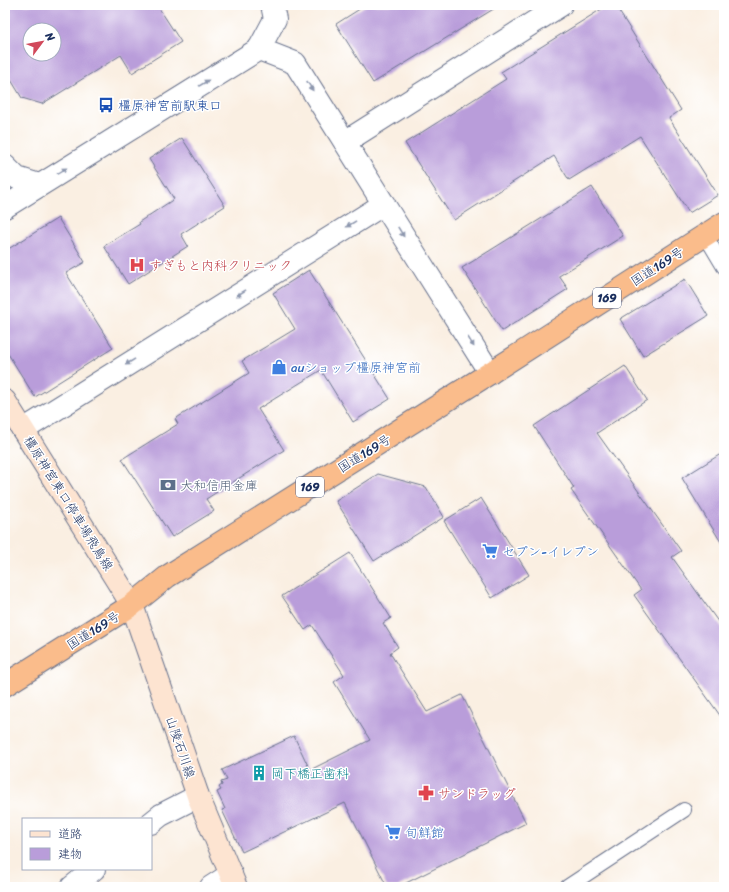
<svg xmlns="http://www.w3.org/2000/svg" width="729" height="892" viewBox="0 0 729 892" font-family="Sriracha,'Klee One',sans-serif">
  <rect width="100%" height="100%" fill="#fff"/>
  <filter id="ink" filterUnits="userSpaceOnUse"><feTurbulence type="fractalNoise" baseFrequency=".025" numOctaves="2"/><feDisplacementMap in="SourceGraphic" scale="8" xChannelSelector="R" yChannelSelector="G"/><feConvolveMatrix kernelMatrix="1 2 1 2 8 2 1 2 1" color-interpolation-filters="sRGB"/></filter>
  <filter id="wash" filterUnits="userSpaceOnUse"><feTurbulence type="fractalNoise" baseFrequency=".012" numOctaves="4" result="noise"/><feDisplacementMap in="SourceGraphic" scale="16" xChannelSelector="R" yChannelSelector="G"/><feGaussianBlur stdDeviation="0.9" result="paint"/><feColorMatrix in="noise" values="0 0 0 0 0 0 0 0 0 0 0 0 0 0 0 0 0 1.4 0 .05"/><feComposite in="paint" operator="in"/></filter>
  <g filter="url(#wash)">
    <rect width="100%" height="100%" fill="#faefe2"/>
    <g id="blocks">
      <g fill="#b99dda" fill-rule="evenodd">
        <path d="M5 5H157L181 42 132 73 121 55 42 104 22 98 5 70ZM30 30H54V54H30Z"/>
        <polygon points="366,5 500,5 373,83 336,24"/>
        <polygon points="608,5 615,5 681,110 669,118 718,195 689,213 640,136 569,180 554,156 454,220 405,143 506,79 501,72"/>
        <polygon points="182,138 225,206 181,234 188,246 128,284 104,246 140,224 139,222 174,199 149,159"/>
        <polygon points="592,187 623,236 559,276 568,289 502,331 462,268"/>
        <polygon points="58,218 85,262 66,273 113,348 35,397 5,349 5,251"/>
        <polygon points="309,270 390,399 353,422 321,370 258,409 284,450 206,499 214,511 172,537 122,459 178,424 175,419 249,373 242,361 295,329 273,293"/>
        <polygon points="685,279 708,316 643,356 620,319"/>
        <polygon points="625,366 647,400 597,433 681,551 672,557 724,630 724,721 634,595 641,590 571,490 574,488 534,426"/>
        <polygon points="724,452 724,547 682,478"/>
        <polygon points="378,474 426,487 444,517 374,561 336,501"/>
        <polygon points="481,498 529,575 492,598 444,521"/>
        <polygon points="350,553 391,618 383,623 398,647 390,653 427,712 462,695 526,823 398,887 387,887 345,803 242,852 222,810 225,809 217,792 221,790 219,787 222,785 221,782 227,780 222,770 294,736 310,770 370,740 334,682 344,675 312,625 305,630 282,596"/>
      </g>
    </g>
  </g>
  <g filter="url(#ink)">
    <use href="#blocks" fill-opacity="0" stroke="#69728c" stroke-width="1"/>
    <g fill="none" stroke-linecap="round" stroke-linejoin="round">
      <defs>
        <g id="service">
          <polyline points="705,235 724,267"/>
          <polyline points="567,887 684,810"/>
        </g>
        <g id="minor">
          <polyline points="5,166 17,178 39,185"/>
          <polyline points="23,430 384,204"/>
          <polyline points="151,823 161,815 198,796"/>
          <polyline points="72,887 94,869"/>
          <polyline points="211,887 231,874"/>
        </g>
        <g id="tertiary">
          <polyline points="259,49 275,19 272,5"/>
          <polyline points="345,142 561,5"/>
          <polyline points="5,207 259,49 295,63 490,373"/>
        </g>
        <polyline id="secondary" points="5,401 132,605 198,796 236,887"/>
        <polyline id="trunk" points="5,685 132,605 168,576 490,373 724,223"/>
      </defs>
      <use href="#service" stroke="#69728c" stroke-width="16"/>
      <use href="#minor" stroke="#69728c" stroke-width="24"/>
      <use href="#tertiary" stroke="#69728c" stroke-width="24"/>
      <use href="#secondary" stroke="#69728c" stroke-width="24"/>
      <use href="#trunk" stroke="#69728c" stroke-width="24"/>
      <use href="#service" stroke="#fff" stroke-width="14"/>
      <use href="#minor" stroke="#fff" stroke-width="22"/>
      <use href="#tertiary" stroke="#fff" stroke-width="22"/>
      <use href="#secondary" stroke="#fde4d1" stroke-width="22"/>
      <use href="#trunk" stroke="#fabc8b" stroke-width="22"/>
    </g>
    <defs><path id="oneway-solid" d="M-6-.8H1V-3.2L6.5 0L1 3.2V.8H-6Z"/></defs>
    <g fill="#8d97ae">
      <use href="#oneway-solid" transform="translate(204 83) rotate(-32)"/>
      <use href="#oneway-solid" transform="translate(310 86) rotate(57)"/>
      <use href="#oneway-solid" transform="translate(62 171) rotate(-32)"/>
      <use href="#oneway-solid" transform="translate(351 224) rotate(148)"/>
      <use href="#oneway-solid" transform="translate(401 232) rotate(58)"/>
      <use href="#oneway-solid" transform="translate(241 293) rotate(148)"/>
      <use href="#oneway-solid" transform="translate(471 342) rotate(58)"/>
      <use href="#oneway-solid" transform="translate(130 362) rotate(148)"/>
    </g>
  </g>
  <defs>
    <symbol id="bus-bare" viewBox="-9 -9 18 18"><path d="M-5-6H5V4H4V6H2V4H-2V6H-4V4H-5ZM-3.5-4V0h7V-4ZM-3.5 1.2v1.5H-2V1.2ZM2 1.2v1.5H3.5V1.2Z" fill="#1a4fb4" stroke="#fff" stroke-width="2.5" paint-order="stroke"/></symbol>
    <symbol id="hospital-bare" viewBox="-9 -9 18 18"><path d="M-5-5h3v3.5h4V-5h3V5h-3V1.5h-4V5h-3Z" fill="#e0444e" stroke="#fff" stroke-width="2.5" paint-order="stroke"/></symbol>
    <symbol id="shop-bare" viewBox="-9 -9 18 18"><path d="M-5-2.5h2.3a2.7 3.5 0 0 1 5.4 0H5L5.5 6h-11ZM-1.5-2.5h3a1.5 2.3 0 0 0-3 0Z" fill="#3f7fe0" stroke="#fff" stroke-width="2.5" paint-order="stroke"/></symbol>
    <symbol id="bank-bare" viewBox="-9 -9 18 18"><path d="M-6-4H6V4H-6ZM0-2.3a2.3 2.3 0 1 0 0 4.6a2.3 2.3 0 1 0 0-4.6Z" fill="#5c6f8a" stroke="#fff" stroke-width="2.5" paint-order="stroke"/></symbol>
    <symbol id="supermarket-bare" viewBox="-9 -9 18 18"><path d="M-6-5.5h2.5l.6 2H6L4.5 2H-2.5L-4.4-4H-6ZM-1.5 3.2a1.3 1.3 0 1 0 .1 0ZM3 3.2a1.3 1.3 0 1 0 .1 0Z" fill="#3f7fe0" stroke="#fff" stroke-width="2.5" paint-order="stroke"/></symbol>
    <symbol id="building-bare" viewBox="-9 -9 18 18"><path d="M-4-6H4V6H1V3H-1V6H-4ZM-2.5-4.3h1.7v1.8h-1.7ZM.8-4.3h1.7v1.8H.8ZM-2.5-1h1.7V.8h-1.7ZM.8-1h1.7V.8H.8Z" fill="#0f9aa8" stroke="#fff" stroke-width="2.5" paint-order="stroke"/></symbol>
    <symbol id="pharmacy-bare" viewBox="-9 -9 18 18"><path d="M-2-6h4v4h4v4h-4v4h-4v-4h-4v-4h4Z" fill="#e0444e" stroke="#fff" stroke-width="2.5" paint-order="stroke"/></symbol>
  </defs>
  <g fill-rule="evenodd">
    <use href="#bus-bare" x="95" y="94" width="22" height="22"/>
    <use href="#hospital-bare" x="126" y="254" width="22" height="22"/>
    <use href="#shop-bare" x="268" y="356" width="22" height="22"/>
    <use href="#bank-bare" x="157" y="474" width="22" height="22"/>
    <use href="#supermarket-bare" x="479" y="540" width="22" height="22"/>
    <use href="#building-bare" x="248" y="762" width="22" height="22"/>
    <use href="#pharmacy-bare" x="415" y="782" width="22" height="22"/>
    <use href="#supermarket-bare" x="382" y="821" width="22" height="22"/>
  </g>
  <g text-anchor="middle" stroke-width="3" stroke-linejoin="round" paint-order="stroke">
    <g fill="#fff" stroke="#5f6d8e" stroke-width="1">
      <rect x="593" y="288" width="28" height="20" rx="3"/>
      <rect x="296" y="477" width="28" height="20" rx="3"/>
    </g>
    <g font-size="12" font-weight="bold" fill="#1b2f5e">
      <text x="607" y="302">169</text>
      <text x="310" y="491">169</text>
    </g>
    <g font-size="13" fill="#164399" stroke="#fff" text-anchor="start">
      <text x="118" y="110">橿原神宮前駅東口</text>
    </g>
    <g font-size="13" fill="#be3a42" stroke="#fff" text-anchor="start">
      <text x="149" y="270">すぎもと内科クリニック</text>
      <text x="438" y="798">サンドラッグ</text>
    </g>
    <g font-size="13" fill="#1b2f5e" stroke="#fff">
      <text transform="translate(657 266) rotate(-33)" y="5">国道169号</text>
      <text transform="translate(364 453) rotate(-32)" y="5">国道169号</text>
      <text transform="translate(69 503) rotate(58)" y="5">橿原神宮東口停車場飛鳥線</text>
      <text transform="translate(93 630) rotate(-32)" y="5">国道169号</text>
      <text transform="translate(181 747) rotate(71)" y="5">山陵石川線</text>
    </g>
    <g font-size="13" fill="#366cbe" stroke="#fff" text-anchor="start">
      <text x="291" y="372">auショップ橿原神宮前</text>
      <text x="502" y="556">セブン-イレブン</text>
      <text x="405" y="837">旬鮮館</text>
    </g>
    <g font-size="13" fill="#4e5e75" stroke="#fff" text-anchor="start">
      <text x="180" y="490">大和信用金庫</text>
    </g>
    <g font-size="13" fill="#0d838f" stroke="#fff" text-anchor="start">
      <text x="271" y="778">岡下橋正歯科</text>
    </g>
  </g>
  <rect width="729" height="892" fill="none" stroke="#fff" stroke-width="20"/>
  <rect x="22" y="818" width="130" height="52" fill="#ffffff" stroke="#a4acbf"/>
  <rect x="30" y="831" width="20" height="6" fill="#fde4d1" stroke="#a4acbf"/>
  <text x="58" y="838" font-size="12" fill="#1b2f5e">道路</text>
  <rect x="30" y="848" width="20" height="12" fill="#b99dda" stroke="#a4acbf"/>
  <text x="58" y="858" font-size="12" fill="#1b2f5e">建物</text>
  <g transform="translate(42 42) rotate(58)"><circle r="19" fill="#ffffff" stroke="#a4acbf"/>
  <path d="M0-3L7 15L0 10L-7 15Z" fill="#d1495b"/>
  <text y="-6" font-size="11" font-weight="bold" text-anchor="middle" fill="#1b2f5e">N</text>
  </g>
</svg>
